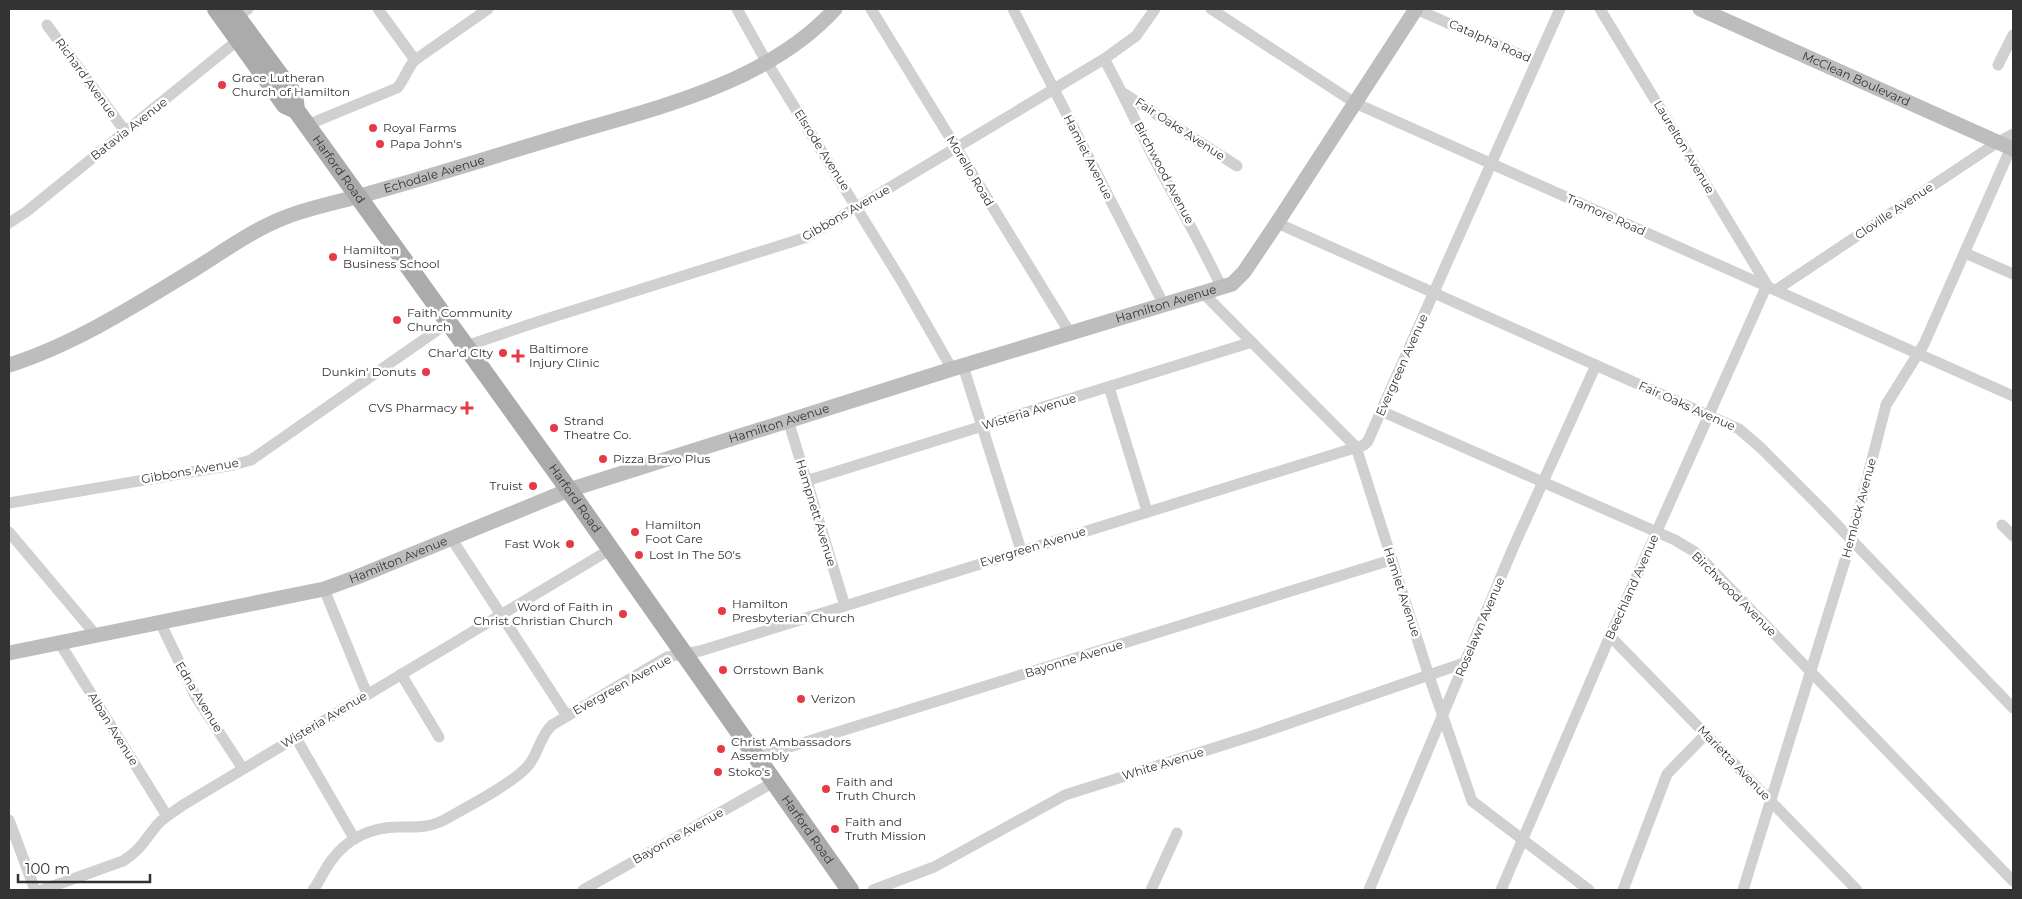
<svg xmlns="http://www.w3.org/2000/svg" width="2022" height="899" viewBox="0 0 2022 899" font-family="Montserrat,sans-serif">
  <rect width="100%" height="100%" fill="#fff"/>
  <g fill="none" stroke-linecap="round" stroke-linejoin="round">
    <g stroke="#d0d0d0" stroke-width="11">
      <polyline points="378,9 415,60"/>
      <polyline points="737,9 766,61 901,280 952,369"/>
      <polyline points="871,9 1070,333"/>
      <polyline points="1013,9 1164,305"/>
      <polyline points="1211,9 1355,103 2013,396"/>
      <polyline points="1416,9 1536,62"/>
      <polyline points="231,21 248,9"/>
      <polyline points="47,25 125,131"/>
      <path d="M1104 59C1125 96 1141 135 1161 172 1182 211 1203 248 1222 288"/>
      <polyline points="1998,65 2013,35"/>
      <polyline points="1123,93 1237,166"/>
      <path d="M307 125 397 88C405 79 407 68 415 60L488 9"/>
      <polyline points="9,223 26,212 243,36"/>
      <polyline points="1277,223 1739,429 1761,448 1820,507 2013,708"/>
      <polyline points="1965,253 2013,274"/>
      <polyline points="1776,290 1998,142 2013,134"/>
      <polyline points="1204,294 1356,447 1429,676 1472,801 1589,890"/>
      <polyline points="466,346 540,321 807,237 1104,59 1136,36 1155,9"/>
      <polyline points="963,366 1021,550"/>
      <polyline points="1109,387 1147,511"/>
      <polyline points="1381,411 1675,540 1695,552 2013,881"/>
      <polyline points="788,420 845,606"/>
      <polyline points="806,481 1252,342"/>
      <polyline points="9,503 233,465 251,460 449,322"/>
      <polyline points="2002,525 2013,536"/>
      <polyline points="9,532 95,634"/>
      <polyline points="451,538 567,716"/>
      <polyline points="324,589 367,694"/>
      <polyline points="160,622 196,697 243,769"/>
      <polyline points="1610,636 1857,890"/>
      <polyline points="59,642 167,816"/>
      <polyline points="401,674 439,737"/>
      <polyline points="296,738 354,838"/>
      <polyline points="757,757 1391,560"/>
      <polyline points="9,820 35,890"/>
      <path d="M42 890 123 861C141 850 145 839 158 824 165 816 175 811 183 805L611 549"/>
      <path d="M313 890C320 881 324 870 331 861 347 838 372 827 399 827 416 827 429 828 444 820 467 807 510 785 527 767 539 754 539 737 552 725L667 657 700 651 1364 445 1368 441 1381 411 1560 9"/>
      <polyline points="583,890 774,782"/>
      <polyline points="873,890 934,867 1065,795 1255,735 1464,663"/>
      <polyline points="1151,890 1177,833"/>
      <polyline points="1369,890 1513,548 1596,365"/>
      <polyline points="1501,890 1610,636 1767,285 1600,9"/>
      <polyline points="1623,890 1667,774 1706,734"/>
      <polyline points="1743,890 1851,541 1886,405 1924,344 2013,143"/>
    </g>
    <g stroke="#bdbdbd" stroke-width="15">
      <path id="s1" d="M1700 9 2013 149"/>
      <path id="s2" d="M9 365C75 344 136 305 195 269 224 251 254 229 286 217 314 206 345 201 374 192 447 172 519 148 592 127 677 103 774 76 835 9"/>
      <path id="s3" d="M9 653 324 589 357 577 569 490 952 369 1232 284 1244 272 1277 223 1416 9"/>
    </g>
    <g stroke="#ababab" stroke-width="18">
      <polyline points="216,9 285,105 296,110"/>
      <path id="s4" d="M231 9 294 94 296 110 564 483 850 890"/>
    </g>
  </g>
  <g fill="#e63946" stroke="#fff" stroke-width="2">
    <circle cx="222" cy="85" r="5"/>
    <circle cx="373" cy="128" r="5"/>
    <circle cx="380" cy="144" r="5"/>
    <circle cx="333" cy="257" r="5"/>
    <circle cx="397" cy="320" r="5"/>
    <circle cx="503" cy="353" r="5"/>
    <path d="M515.5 348.5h5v5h5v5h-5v5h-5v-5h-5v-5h5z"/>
    <circle cx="426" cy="372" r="5"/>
    <path d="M464.5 400.5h5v5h5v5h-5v5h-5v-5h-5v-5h5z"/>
    <circle cx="554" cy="428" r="5"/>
    <circle cx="603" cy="459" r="5"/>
    <circle cx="533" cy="486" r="5"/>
    <circle cx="635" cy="532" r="5"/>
    <circle cx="570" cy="544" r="5"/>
    <circle cx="639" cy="555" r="5"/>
    <circle cx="722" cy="611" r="5"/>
    <circle cx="623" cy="614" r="5"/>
    <circle cx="723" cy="670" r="5"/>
    <circle cx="801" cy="699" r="5"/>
    <circle cx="721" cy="749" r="5"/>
    <circle cx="718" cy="772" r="5"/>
    <circle cx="826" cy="789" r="5"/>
    <circle cx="835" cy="829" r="5"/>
  </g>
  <g text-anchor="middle" stroke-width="5" stroke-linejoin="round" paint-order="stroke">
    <g font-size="12" fill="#333" stroke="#fff">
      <text transform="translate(1490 41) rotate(24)" y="4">Catalpha Road</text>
      <text transform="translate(86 78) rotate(54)" y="4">Richard Avenue</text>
      <text dy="4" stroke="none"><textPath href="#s1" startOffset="171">McClean Boulevard</textPath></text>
      <text transform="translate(129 129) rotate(-38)" y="4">Batavia Avenue</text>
      <text transform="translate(1180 129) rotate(33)" y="4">Fair Oaks Avenue</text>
      <text transform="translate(1684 147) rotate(59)" y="4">Laurelton Avenue</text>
      <text transform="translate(822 150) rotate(58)" y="4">Elsrode Avenue</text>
      <text transform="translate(1088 157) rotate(63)" y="4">Hamlet Avenue</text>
      <text dy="4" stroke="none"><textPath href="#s4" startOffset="195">Harford Road</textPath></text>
      <text transform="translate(970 171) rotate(59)" y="4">Morello Road</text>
      <text transform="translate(1164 173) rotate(62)" y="4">Birchwood Avenue</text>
      <text dy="4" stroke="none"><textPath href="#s2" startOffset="469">Echodale Avenue</textPath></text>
      <text transform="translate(1894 211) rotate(-34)" y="4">Cloville Avenue</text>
      <text transform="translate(846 213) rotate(-30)" y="4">Gibbons Avenue</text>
      <text transform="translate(1606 215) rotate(24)" y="4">Tramore Road</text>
      <text dy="4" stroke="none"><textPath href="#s3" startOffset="1211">Hamilton Avenue</textPath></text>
      <text transform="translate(1402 365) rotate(-66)" y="4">Evergreen Avenue</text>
      <text transform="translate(1687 406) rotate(24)" y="4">Fair Oaks Avenue</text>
      <text transform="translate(1029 412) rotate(-17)" y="4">Wisteria Avenue</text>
      <text dy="4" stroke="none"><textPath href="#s3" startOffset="806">Hamilton Avenue</textPath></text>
      <text transform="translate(190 471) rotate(-10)" y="4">Gibbons Avenue</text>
      <text dy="4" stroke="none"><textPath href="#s4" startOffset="600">Harford Road</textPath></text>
      <text transform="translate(1859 508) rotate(-75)" y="4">Hemlock Avenue</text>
      <text transform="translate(816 513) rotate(73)" y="4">Hampnett Avenue</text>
      <text transform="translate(1033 547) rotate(-17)" y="4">Evergreen Avenue</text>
      <text dy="4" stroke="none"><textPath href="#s3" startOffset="401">Hamilton Avenue</textPath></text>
      <text transform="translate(1632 587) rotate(-66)" y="4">Beechland Avenue</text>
      <text transform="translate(1402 592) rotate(72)" y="4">Hamlet Avenue</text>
      <text transform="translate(1734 594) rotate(45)" y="4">Birchwood Avenue</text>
      <text transform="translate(1480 627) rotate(-67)" y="4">Roselawn Avenue</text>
      <text transform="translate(1074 659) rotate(-17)" y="4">Bayonne Avenue</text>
      <text transform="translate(622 685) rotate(-29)" y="4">Evergreen Avenue</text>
      <text transform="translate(199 697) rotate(59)" y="4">Edna Avenue</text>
      <text transform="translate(324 720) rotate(-31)" y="4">Wisteria Avenue</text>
      <text transform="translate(113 729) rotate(58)" y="4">Alban Avenue</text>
      <text transform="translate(1734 763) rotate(46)" y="4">Marietta Avenue</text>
      <text transform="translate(1163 764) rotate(-17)" y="4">White Avenue</text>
      <text dy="4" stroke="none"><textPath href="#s4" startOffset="1005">Harford Road</textPath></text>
      <text transform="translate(678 836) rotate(-29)" y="4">Bayonne Avenue</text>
    </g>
    <g font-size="12" fill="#333" stroke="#fff" text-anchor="start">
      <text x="232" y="82">Grace Lutheran<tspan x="232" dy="14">Church of Hamilton</tspan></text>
      <text x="383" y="132">Royal Farms</text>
      <text x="390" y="148">Papa John's</text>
      <text x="343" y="254">Hamilton<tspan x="343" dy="14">Business School</tspan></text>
      <text x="407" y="317">Faith Community<tspan x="407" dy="14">Church</tspan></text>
      <text x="529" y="353">Baltimore<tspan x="529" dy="14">Injury Clinic</tspan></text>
      <text x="493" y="357" text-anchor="end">Char'd CIty</text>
      <text x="416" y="376" text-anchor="end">Dunkin' Donuts</text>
      <text x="457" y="412" text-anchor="end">CVS Pharmacy</text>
      <text x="564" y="425">Strand<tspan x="564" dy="14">Theatre Co.</tspan></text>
      <text x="613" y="463">Pizza Bravo Plus</text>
      <text x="523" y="490" text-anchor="end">Truist</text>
      <text x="645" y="529">Hamilton<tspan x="645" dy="14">Foot Care</tspan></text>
      <text x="560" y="548" text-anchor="end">Fast Wok</text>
      <text x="649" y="559">Lost In The 50's</text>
      <text x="732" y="608">Hamilton<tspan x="732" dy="14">Presbyterian Church</tspan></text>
      <text x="613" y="611" text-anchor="end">Word of Faith in<tspan x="613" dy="14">Christ Christian Church</tspan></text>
      <text x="733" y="674">Orrstown Bank</text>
      <text x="811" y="703">Verizon</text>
      <text x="731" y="746">Christ Ambassadors<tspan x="731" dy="14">Assembly</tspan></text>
      <text x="728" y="776">Stoko's</text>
      <text x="836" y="786">Faith and<tspan x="836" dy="14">Truth Church</tspan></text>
      <text x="845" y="826">Faith and<tspan x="845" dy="14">Truth Mission</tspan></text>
    </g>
  </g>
  <rect width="2022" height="899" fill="none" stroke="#333333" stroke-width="20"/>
  <path d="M18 874v8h132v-8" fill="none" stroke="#333333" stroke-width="2.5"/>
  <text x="25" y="874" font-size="15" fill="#333333" stroke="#ffffff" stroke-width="4" paint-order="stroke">100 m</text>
</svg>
